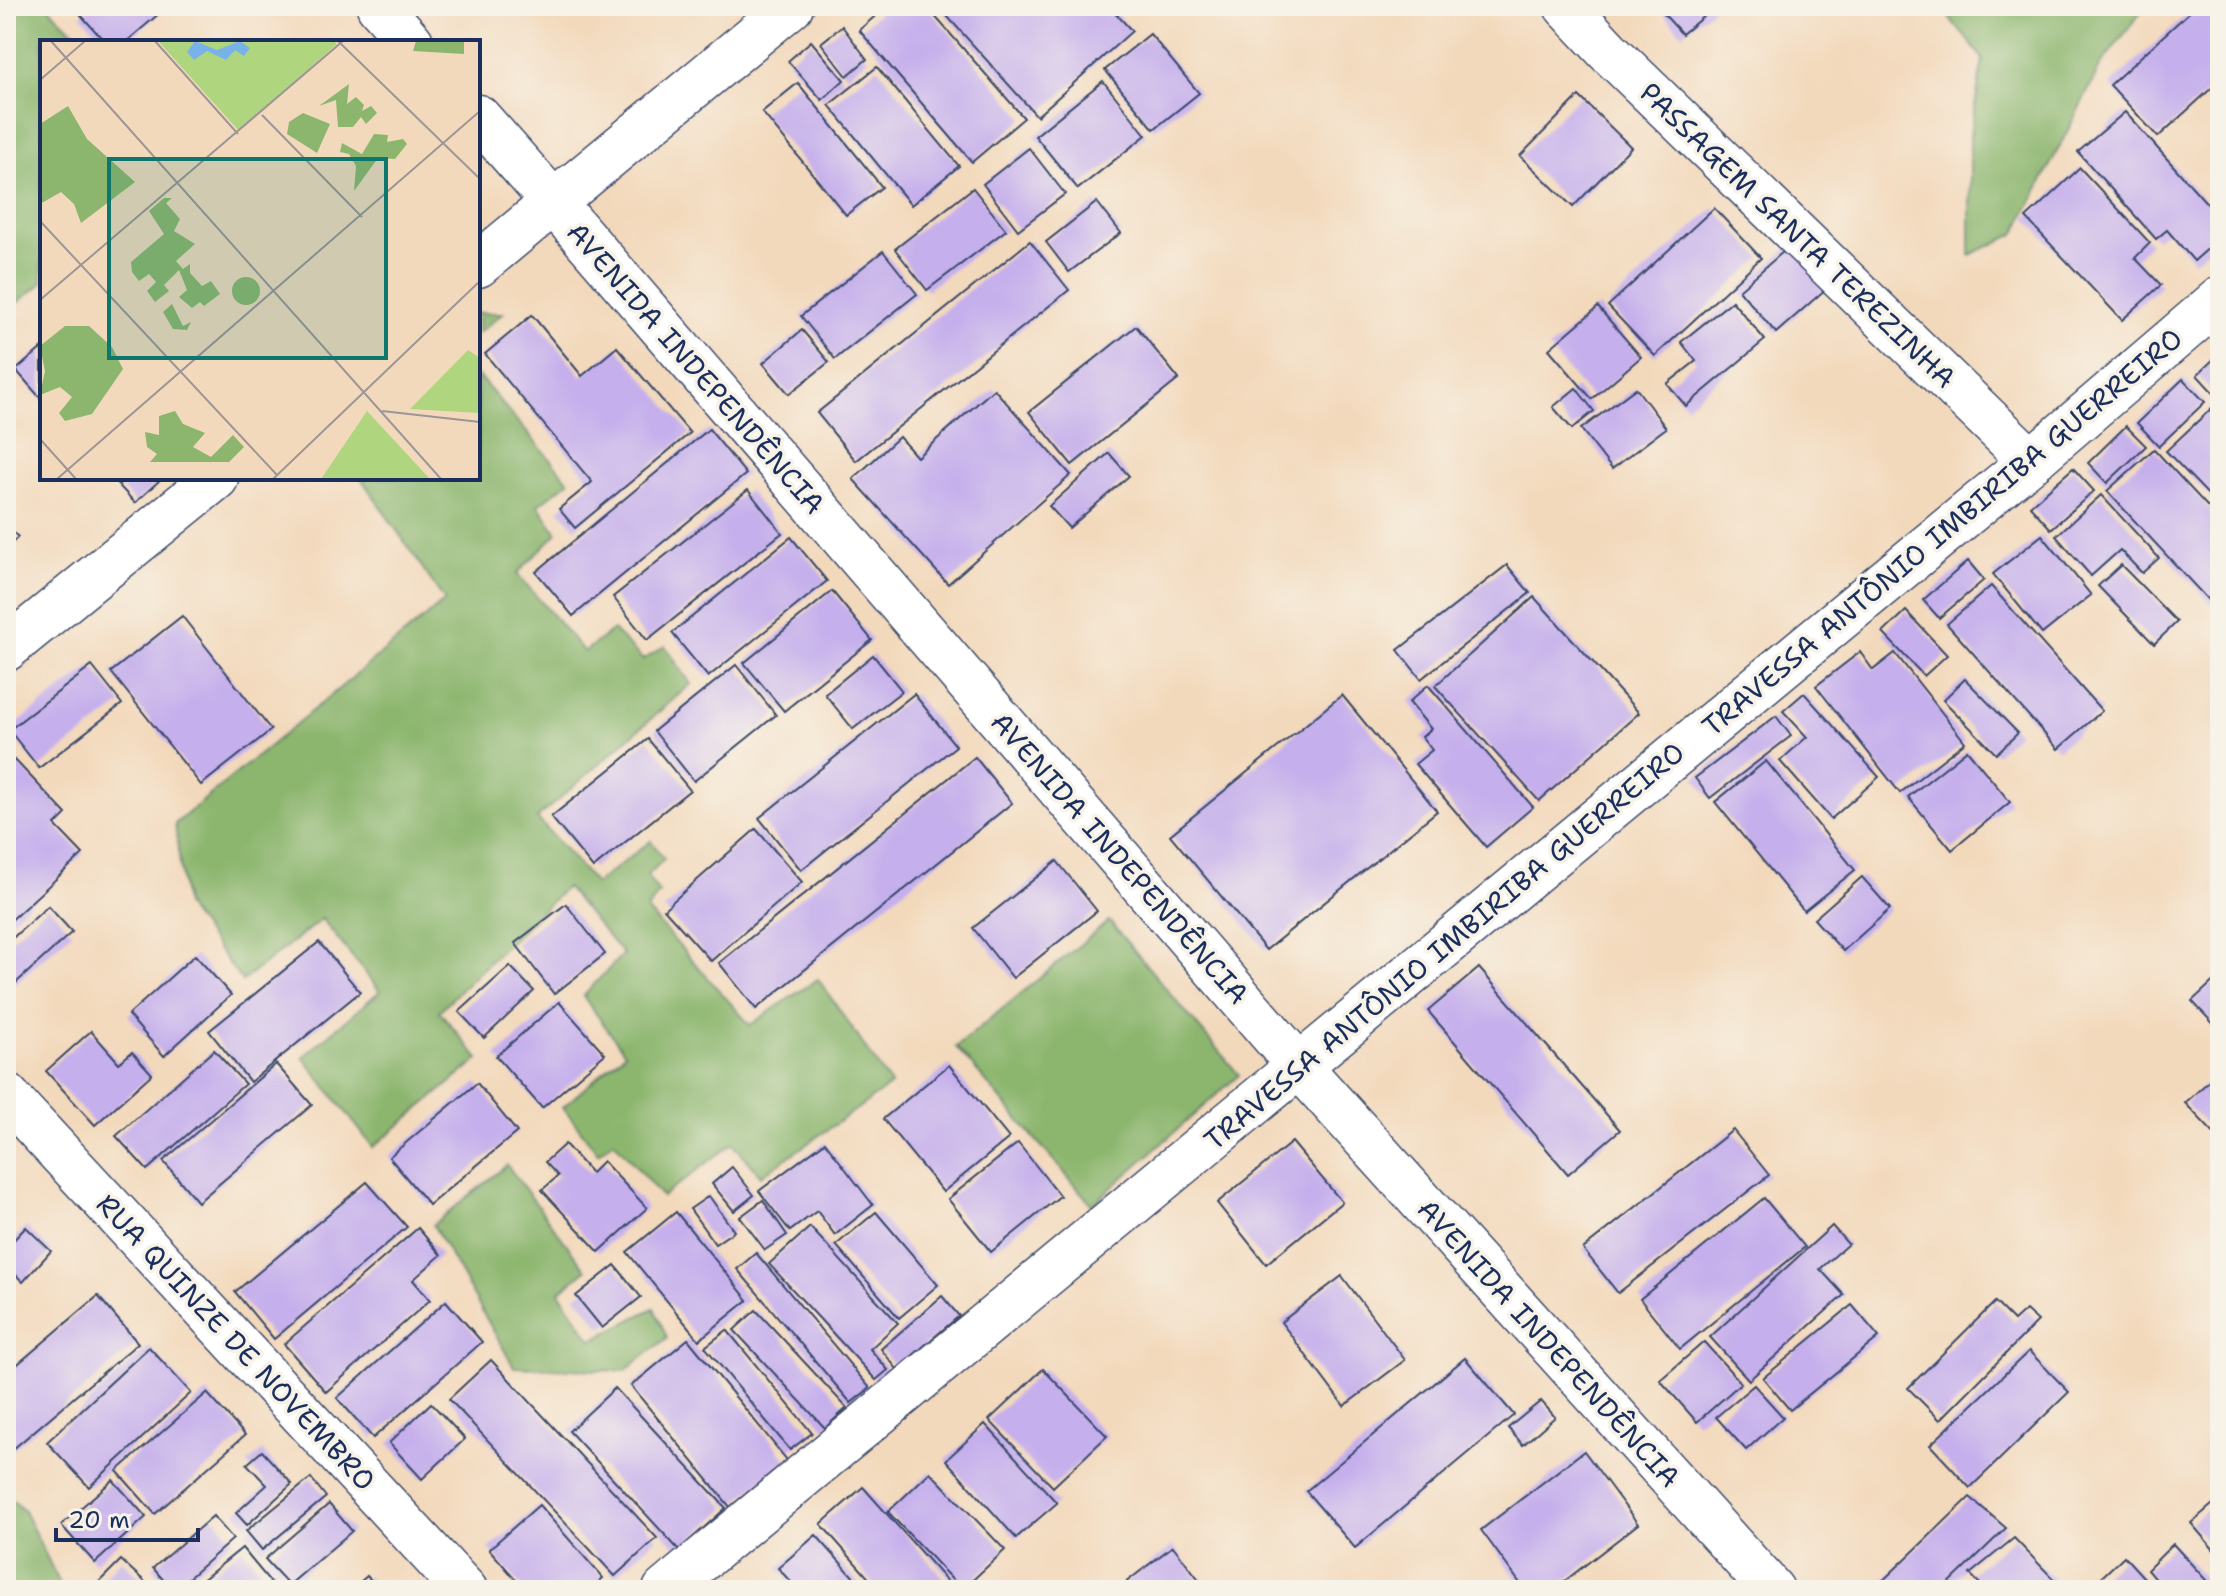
<svg xmlns="http://www.w3.org/2000/svg" width="2226" height="1596" viewBox="0 0 2226 1596" font-family="'Shantell Sans',sans-serif">
  <rect width="100%" height="100%" fill="#f7f3e8"/>
  <filter id="ink" filterUnits="userSpaceOnUse"><feTurbulence type="fractalNoise" baseFrequency=".0125" numOctaves="2"/><feDisplacementMap in="SourceGraphic" scale="16" xChannelSelector="R" yChannelSelector="G"/><feConvolveMatrix kernelMatrix="1 2 1 2 8 2 1 2 1" color-interpolation-filters="sRGB"/></filter>
  <filter id="wash" filterUnits="userSpaceOnUse"><feTurbulence type="fractalNoise" baseFrequency=".006" numOctaves="4" result="noise"/><feDisplacementMap in="SourceGraphic" scale="32" xChannelSelector="R" yChannelSelector="G"/><feGaussianBlur stdDeviation="1.8" result="paint"/><feColorMatrix in="noise" values="0 0 0 0 0 0 0 0 0 0 0 0 0 0 0 0 0 1.4 0 .05"/><feComposite in="paint" operator="in"/></filter>
  <g filter="url(#wash)">
    <rect width="100%" height="100%" fill="#f3d9bc"/>
    <g fill="#8cb66e" stroke="#547266" stroke-width="2">
      <polygon points="6,6 47,6 84,42 42,42 42,283 6,312"/>
      <polygon points="1940,6 2146,6 2102,63 2015,234 1970,255 1970,135 1983,59"/>
      <polygon points="478,313 503,313 478,333"/>
      <polygon points="478,376 569,481 538,505 557,533 517,574 584,652 613,630 643,660 665,646 691,684 537,818 595,884 651,841 664,859 647,876 659,893 647,910 750,1025 818,979 891,1085 761,1176 733,1143 662,1197 614,1141 598,1153 563,1107 625,1053 583,996 623,954 566,887 439,1011 479,1059 373,1147 303,1057 380,991 322,919 242,981 185,905 175,824 445,601 361,478 478,478"/>
      <polygon points="1109,921 1239,1075 1092,1205 956,1047"/>
      <polygon points="507,1165 586,1270 559,1292 592,1340 654,1308 667,1338 625,1371 514,1367 433,1225"/>
      <polygon points="6,1494 24,1511 63,1590 6,1590"/>
    </g>
    <g id="blocks">
      <g fill="#c5afec">
        <polygon points="92,6 168,6 126,42 105,42 81,15"/>
        <polygon points="887,6 926,6 1024,118 972,162 859,30"/>
        <polygon points="938,6 1109,6 1132,31 1037,116"/>
        <polygon points="1669,6 1716,6 1682,34 1662,12"/>
        <polygon points="2196,6 2220,6 2220,91 2215,85 2158,137 2110,85"/>
        <polygon points="842,26 867,59 847,76 821,43"/>
        <polygon points="1150,34 1199,93 1154,129 1105,70"/>
        <polygon points="811,41 844,80 822,100 788,61"/>
        <polygon points="877,67 959,166 911,205 829,105"/>
        <polygon points="1103,81 1146,135 1078,189 1035,136"/>
        <polygon points="798,83 882,187 846,215 762,112"/>
        <polygon points="1579,96 1631,147 1573,207 1520,156"/>
        <polygon points="2125,112 2220,218 2220,238 2194,261 2167,230 2156,239 2078,152"/>
        <polygon points="1029,148 1065,194 1018,230 983,184"/>
        <polygon points="2080,168 2150,243 2135,258 2161,285 2122,320 2026,218"/>
        <polygon points="973,188 1006,230 927,290 895,249"/>
        <polygon points="1097,202 1121,233 1069,272 1046,242"/>
        <polygon points="1714,208 1761,258 1655,356 1608,306"/>
        <polygon points="1030,241 1069,290 856,461 817,413"/>
        <polygon points="1791,245 1827,288 1776,333 1739,290"/>
        <polygon points="883,251 917,294 835,359 801,316"/>
        <polygon points="1732,301 1765,340 1686,406 1667,384 1696,361 1681,342"/>
        <polygon points="1598,307 1641,357 1592,399 1549,349"/>
        <polygon points="532,315 582,376 617,347 690,433 575,528 559,509 592,482 485,354"/>
        <polygon points="1136,326 1179,379 1072,465 1029,412"/>
        <polygon points="802,330 829,362 789,394 763,363"/>
        <polygon points="42,348 42,400 16,370"/>
        <polygon points="2220,353 2220,400 2197,375"/>
        <polygon points="2183,379 2205,402 2159,446 2137,423"/>
        <polygon points="1576,388 1594,411 1572,429 1553,407"/>
        <polygon points="1636,388 1666,428 1612,469 1581,429"/>
        <polygon points="994,389 1071,475 948,584 853,479 899,437 917,457"/>
        <polygon points="2213,407 2220,414 2220,507 2166,451"/>
        <polygon points="2126,426 2146,446 2107,483 2088,463"/>
        <polygon points="709,429 746,474 573,616 536,572"/>
        <polygon points="2154,449 2220,520 2220,613 2107,491"/>
        <polygon points="1109,453 1129,476 1069,528 1049,506"/>
        <polygon points="2073,468 2094,491 2051,529 2030,506"/>
        <polygon points="112,478 162,478 135,503"/>
        <polygon points="748,490 782,533 647,640 613,597"/>
        <polygon points="2101,495 2159,558 2142,573 2120,550 2091,576 2056,536"/>
        <polygon points="6,525 18,537 6,549"/>
        <polygon points="2042,535 2091,595 2042,634 1993,574"/>
        <polygon points="791,537 827,581 708,677 672,633"/>
        <polygon points="1968,561 1984,580 1939,618 1923,600"/>
        <polygon points="1507,565 1530,593 1421,679 1398,650"/>
        <polygon points="2121,565 2177,622 2154,644 2098,586"/>
        <polygon points="1991,586 2102,711 2058,749 1947,624"/>
        <polygon points="832,591 872,640 784,711 744,663"/>
        <polygon points="1534,597 1639,713 1539,801 1435,686"/>
        <polygon points="1906,611 1947,655 1924,676 1883,633"/>
        <polygon points="182,616 271,730 201,785 111,672"/>
        <polygon points="1860,652 1873,670 1895,653 1965,742 1900,793 1816,686"/>
        <polygon points="873,655 902,691 853,729 825,694"/>
        <polygon points="736,665 776,715 694,781 654,731"/>
        <polygon points="92,666 122,704 39,768 9,730"/>
        <polygon points="1965,679 2018,733 1996,754 1943,700"/>
        <polygon points="1428,685 1533,807 1486,847 1415,764 1432,750 1422,737 1431,729 1409,702"/>
        <polygon points="1804,693 1879,777 1831,819 1780,761 1807,737 1783,711"/>
        <polygon points="914,694 956,746 801,870 759,818"/>
        <polygon points="1342,695 1437,811 1266,950 1170,835"/>
        <polygon points="1776,716 1791,736 1710,798 1695,778"/>
        <polygon points="648,739 690,790 593,868 551,817"/>
        <polygon points="1967,750 2010,802 1952,850 1908,797"/>
        <polygon points="975,757 1012,803 756,1009 719,963"/>
        <polygon points="15,760 66,814 55,825 83,854 6,925 6,768"/>
        <polygon points="1766,761 1855,870 1804,911 1715,802"/>
        <polygon points="756,829 802,882 711,961 664,909"/>
        <polygon points="1057,861 1097,911 1013,978 973,928"/>
        <polygon points="1862,877 1890,909 1843,951 1814,919"/>
        <polygon points="566,904 605,954 554,994 515,943"/>
        <polygon points="48,906 72,932 6,992 6,944"/>
        <polygon points="319,942 360,992 250,1082 209,1031"/>
        <polygon points="195,955 231,995 164,1056 128,1015"/>
        <polygon points="510,966 534,991 484,1038 459,1012"/>
        <polygon points="1479,968 1620,1130 1568,1174 1428,1011"/>
        <polygon points="2220,975 2220,1031 2192,1001"/>
        <polygon points="559,1002 605,1054 542,1108 496,1056"/>
        <polygon points="91,1031 119,1063 132,1052 152,1074 95,1125 46,1071"/>
        <polygon points="214,1050 245,1084 147,1170 116,1136"/>
        <polygon points="276,1064 312,1105 198,1202 163,1161"/>
        <polygon points="949,1065 1009,1138 943,1192 883,1119"/>
        <polygon points="2220,1071 2220,1140 2185,1103"/>
        <polygon points="477,1083 517,1132 429,1205 389,1157"/>
        <polygon points="1733,1130 1769,1175 1618,1293 1583,1249"/>
        <polygon points="825,1142 873,1205 835,1235 817,1211 790,1231 759,1191"/>
        <polygon points="1292,1142 1342,1202 1266,1264 1217,1203"/>
        <polygon points="1018,1143 1060,1196 991,1252 948,1199"/>
        <polygon points="565,1144 591,1173 603,1161 647,1208 599,1252 542,1190 558,1176 545,1162"/>
        <polygon points="732,1167 754,1195 734,1211 712,1184"/>
        <polygon points="367,1182 407,1227 274,1339 235,1292"/>
        <polygon points="709,1196 734,1231 715,1244 690,1209"/>
        <polygon points="1764,1198 1805,1247 1680,1349 1640,1299"/>
        <polygon points="763,1200 787,1235 765,1250 740,1217"/>
        <polygon points="676,1212 748,1300 699,1340 627,1252"/>
        <polygon points="876,1212 938,1285 899,1318 836,1245"/>
        <polygon points="1832,1226 1848,1244 1820,1269 1844,1295 1749,1380 1710,1337"/>
        <polygon points="26,1227 51,1251 23,1282 6,1265 6,1248"/>
        <polygon points="810,1227 898,1323 870,1349 888,1370 876,1380 769,1264"/>
        <polygon points="418,1228 441,1255 413,1280 430,1300 326,1392 284,1344"/>
        <polygon points="756,1253 870,1388 851,1403 737,1269"/>
        <polygon points="615,1265 641,1297 602,1328 576,1296"/>
        <polygon points="1342,1276 1405,1360 1344,1406 1281,1322"/>
        <polygon points="98,1296 138,1343 6,1455 6,1374"/>
        <polygon points="942,1296 959,1316 897,1369 881,1349"/>
        <polygon points="446,1301 482,1342 373,1438 337,1398"/>
        <polygon points="1995,1302 2014,1321 2026,1310 2038,1321 1940,1420 1908,1388"/>
        <polygon points="1852,1305 1879,1337 1790,1410 1763,1378"/>
        <polygon points="756,1310 847,1408 825,1428 734,1330"/>
        <polygon points="727,1330 812,1433 790,1450 705,1347"/>
        <polygon points="688,1339 787,1460 730,1507 631,1386"/>
        <polygon points="1704,1342 1741,1383 1697,1422 1660,1380"/>
        <polygon points="149,1347 191,1393 89,1487 47,1442"/>
        <polygon points="2029,1351 2069,1392 1970,1488 1930,1445"/>
        <polygon points="1465,1358 1514,1415 1355,1548 1306,1491"/>
        <polygon points="491,1360 657,1538 615,1576 449,1399"/>
        <polygon points="1043,1369 1107,1436 1053,1487 989,1420"/>
        <polygon points="1754,1385 1783,1417 1746,1450 1716,1417"/>
        <polygon points="615,1388 726,1508 679,1550 569,1431"/>
        <polygon points="207,1393 245,1435 155,1514 117,1471"/>
        <polygon points="1541,1401 1555,1417 1523,1445 1508,1428"/>
        <polygon points="431,1403 465,1439 422,1479 389,1443"/>
        <polygon points="985,1424 1057,1503 1016,1538 946,1460"/>
        <polygon points="262,1451 292,1484 247,1525 236,1513 267,1485 247,1464"/>
        <polygon points="1584,1451 1638,1524 1553,1590 1525,1590 1481,1530"/>
        <polygon points="930,1472 1005,1550 962,1590 888,1512"/>
        <polygon points="311,1478 326,1497 262,1550 246,1531"/>
        <polygon points="113,1480 146,1517 95,1563 61,1525"/>
        <polygon points="863,1487 950,1585 944,1590 879,1590 821,1524"/>
        <polygon points="1970,1497 2006,1528 1942,1590 1873,1590"/>
        <polygon points="2220,1498 2220,1557 2191,1523"/>
        <polygon points="329,1504 352,1531 289,1585 265,1559"/>
        <polygon points="539,1505 603,1578 590,1590 525,1590 489,1549"/>
        <polygon points="213,1516 233,1539 175,1590 172,1590 153,1568"/>
        <polygon points="816,1535 865,1590 798,1590 778,1568"/>
        <polygon points="2014,1538 2064,1590 1986,1590 1970,1574"/>
        <polygon points="2173,1544 2215,1590 2164,1590 2147,1570"/>
        <polygon points="1173,1546 1207,1590 1116,1590"/>
        <polygon points="242,1548 277,1590 190,1590"/>
        <polygon points="2124,1556 2155,1590 2088,1590"/>
        <polygon points="121,1560 154,1590 96,1590 93,1588"/>
        <polygon points="367,1576 380,1590 351,1590"/>
        <polygon points="754,1582 760,1590 745,1590"/>
      </g>
    </g>
  </g>
  <g filter="url(#ink)">
    <use href="#blocks" fill-opacity="0" stroke="#3b486c" stroke-width="2"/>
    <g fill="none" stroke-linecap="round" stroke-linejoin="round">
      <defs>
        <g id="minor">
          <polyline points="379,6 411,42"/>
          <polyline points="1566,6 1608,51 2031,461"/>
          <polyline points="478,117 554,203 1299,1066 1772,1590"/>
          <polyline points="478,265 791,6"/>
          <polyline points="6,649 216,478"/>
          <polyline points="6,1095 465,1590"/>
          <polyline points="665,1590 2031,461 2220,299"/>
        </g>
      </defs>
      <use href="#minor" stroke="#3b486c" stroke-width="47"/>
      <use href="#minor" stroke="#fff" stroke-width="44"/>
    </g>
  </g>
  <g text-anchor="middle" stroke-width="7" stroke-linejoin="round" paint-order="stroke">
    <g font-size="28" fill="#1b2f5e" stroke="#f7f3e8">
      <text transform="translate(1798 235) rotate(44)" y="10">PASSAGEM SANTA TEREZINHA</text>
      <text transform="translate(696 368) rotate(49)" y="10">AVENIDA INDEPENDÊNCIA</text>
      <text transform="translate(1942 532) rotate(-40)" y="10">TRAVESSA ANTÔNIO IMBIRIBA GUERREIRO</text>
      <text transform="translate(1120 858) rotate(49)" y="10">AVENIDA INDEPENDÊNCIA</text>
      <text transform="translate(1444 946) rotate(-40)" y="10">TRAVESSA ANTÔNIO IMBIRIBA GUERREIRO</text>
      <text transform="translate(236 1342) rotate(47)" y="10">RUA QUINZE DE NOVEMBRO</text>
      <text transform="translate(1549 1343) rotate(48)" y="10">AVENIDA INDEPENDÊNCIA</text>
    </g>
  </g>
  <g transform="translate(40 40)">
    <rect width="440" height="440" fill="#f3d9bc"/>
    <path d="M118 1H294L297 4 199 91ZM428 310 440 318V373L370 369ZM327 371 390 439H281Z" fill="#b0d57f"/>
    <path d="M376 1H424V14L373 11ZM309 44 307 64 316 57 324 65 322 71 331 66 337 73 326 84 321 77 313 87H298L296 60 279 66ZM28 66 47 99 95 142 41 183 34 164 21 152 0 164V84ZM263 73 290 84 277 113 247 94 249 82ZM334 94 348 95 347 102 363 99 367 104 355 119 338 118 314 151 316 126 309 114 300 112 302 103 322 114ZM124 158H132L126 163 140 179 134 191 155 204 136 221 143 229 150 224V233L162 246 171 241 180 254 164 266 160 262 152 268 139 257 147 250 139 230 124 245 129 251 115 262 107 251 116 242 109 234 99 241 92 232 91 222 124 194 109 171ZM192 251a14 14 0 1 1 28 0a14 14 0 1 1-28 0ZM132 264 143 286 151 282 147 290 133 289 123 272ZM25 286H49L72 307 83 329 52 374 25 381 19 373 32 357 20 347 0 355 5 331 0 306ZM135 371 143 384 165 393 153 407 171 417 193 395 204 407 189 422H110L117 414 107 407 105 392 119 395V376Z" fill="#8cb66e"/>
    <path d="M155 1 177 10 200 1 210 8 204 16 195 10 186 20 167 11 154 20 147 12Z" fill="#78b2e9"/>
    <path fill="none" stroke="#9d9596" stroke-width="2" d="M11 1 401 439M115 1 198 94M298 1 440 139M0 40 45 1M222 75 322 177M0 181 237 435M0 260 303 1M342 371 440 382M0 399 36 439M17 439 440 71M233 439 440 241"/>
    <path fill="#0f766e" fill-opacity="0.15" stroke="#0f766e" stroke-width="4" d="M69 119H346V318H69Z"/>
    <rect width="440" height="440" fill="none" stroke="#1b2f5e" stroke-width="4"/>
  </g>
  <rect width="2226" height="1596" fill="none" stroke="#f7f3e8" stroke-width="32"/>
  <path d="M56 1528v12h142v-12" fill="none" stroke="#1b2f5e" stroke-width="4"/>
  <text x="68" y="1528" font-size="24" fill="#1b2f5e" stroke="#f7f3e8" stroke-width="6" paint-order="stroke">20 m</text>
</svg>
